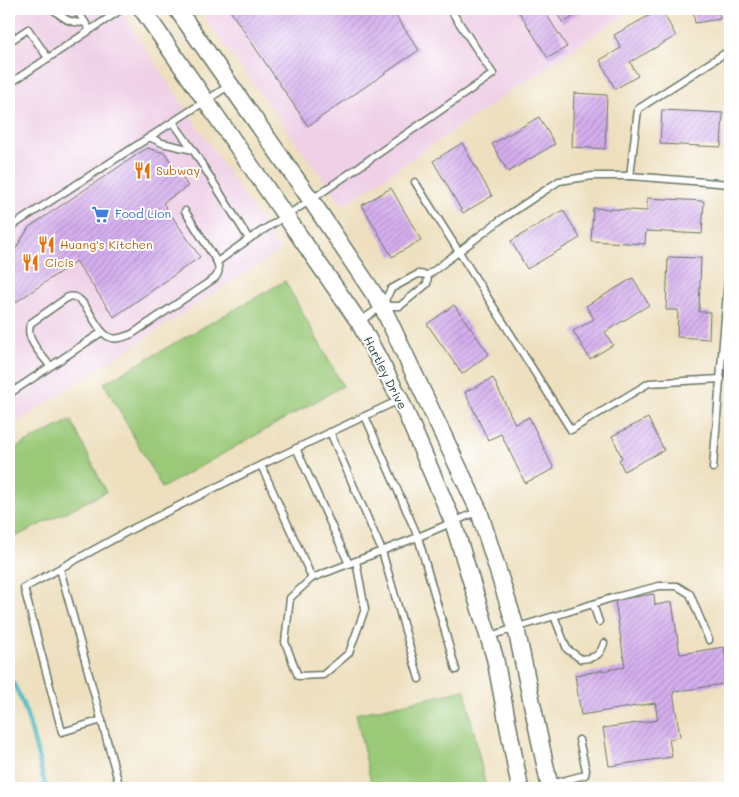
<svg xmlns="http://www.w3.org/2000/svg" width="739" height="797" viewBox="0 0 739 797" font-family="Mali,sans-serif">
  <defs>
    <pattern id="building-hatch" width="6" height="6" patternUnits="userSpaceOnUse" patternTransform="scale(1.25)"><rect width="6" height="6" fill="#d6afef"/><path d="M-1 1l2-2M0 6l6-6M5 7l2-2" fill="none" stroke="#ad90c2"/></pattern>
  </defs>
  <rect width="100%" height="100%" fill="#fff"/>
  <filter id="ink" filterUnits="userSpaceOnUse"><feTurbulence type="fractalNoise" baseFrequency=".02" numOctaves="2"/><feDisplacementMap in="SourceGraphic" scale="10" xChannelSelector="R" yChannelSelector="G"/><feConvolveMatrix kernelMatrix="1 2 1 2 8 2 1 2 1" color-interpolation-filters="sRGB"/></filter>
  <filter id="wash" filterUnits="userSpaceOnUse"><feTurbulence type="fractalNoise" baseFrequency=".0096" numOctaves="4" result="noise"/><feDisplacementMap in="SourceGraphic" scale="20" xChannelSelector="R" yChannelSelector="G"/><feGaussianBlur stdDeviation="1.12" result="paint"/><feColorMatrix in="noise" values="0 0 0 0 0 0 0 0 0 0 0 0 0 0 0 0 0 1.4 0 .05"/><feComposite in="paint" operator="in"/></filter>
  <g filter="url(#wash)">
    <rect width="100%" height="100%" fill="#eee0bf"/>
    <g fill="#efd0e7">
      <polygon points="9,9 119,9 280,250 9,427"/>
      <polygon points="198,9 632,9 343,206"/>
    </g>
    <g fill="#9ac978" stroke="#5c8356">
      <polygon points="285,281 343,386 162,488 104,383"/>
      <polygon points="71,420 106,492 9,540 9,451"/>
      <polygon points="465,690 486,788 372,788 356,714"/>
    </g>
    <g fill="none" stroke-linecap="round" stroke-linejoin="round">
      <path stroke="#4bbac1" stroke-width="4.5" d="M9 677C28 702 37 757 46 788"/>
    </g>
    <g id="blocks">
      <g fill="url(#building-hatch)">
        <polygon points="229,9 391,9 419,50 308,126"/>
        <polygon points="517,9 543,9 567,47 548,58"/>
        <polygon points="554,9 580,9 582,11 563,23"/>
        <polygon points="661,9 676,36 630,62 638,76 615,89 600,60 621,48 614,35"/>
        <polygon points="693,9 719,9 720,19 695,23"/>
        <polygon points="574,93 607,95 605,149 572,147"/>
        <polygon points="662,110 723,113 721,147 660,144"/>
        <polygon points="539,117 555,144 508,172 492,144"/>
        <polygon points="462,143 492,196 463,213 433,161"/>
        <polygon points="147,148 165,153 188,186 163,203 200,257 114,317 76,261 9,307 9,257 12,255 29,227"/>
        <polygon points="391,188 421,240 392,257 362,205"/>
        <polygon points="647,198 704,201 702,234 646,231 645,244 591,241 593,208 647,211"/>
        <polygon points="563,210 580,238 527,269 511,241"/>
        <polygon points="668,257 701,258 699,312 710,312 709,339 677,337 678,310 666,310"/>
        <polygon points="633,278 649,305 605,332 613,345 590,359 573,331 594,319 586,306"/>
        <polygon points="454,305 489,354 462,374 427,324"/>
        <polygon points="493,378 515,424 529,417 554,469 525,483 501,434 488,440 465,392"/>
        <polygon points="648,418 664,450 624,471 619,460 622,458 612,436"/>
        <polygon points="654,594 655,605 672,602 680,654 724,647 729,683 673,692 680,737 669,739 672,757 609,766 603,728 658,720 655,703 581,715 575,675 625,667 615,600"/>
        <polygon points="730,776 730,788 722,788"/>
      </g>
    </g>
  </g>
  <g filter="url(#ink)">
    <use href="#blocks" fill-opacity="0" stroke="#677665" stroke-width="1"/>
    <g fill="none" stroke-linecap="round" stroke-linejoin="round">
      <defs>
        <g id="service">
          <path d="M53 9C61 17 73 25 85 22"/>
          <polyline points="76,9 90,30"/>
          <polyline points="9,42 28,29 48,58"/>
          <polyline points="9,84 122,9"/>
          <polyline points="173,122 193,150 249,239 311,200 493,74 450,9"/>
          <polyline points="149,137 162,143 193,150"/>
          <polyline points="630,176 638,109 730,50"/>
          <polyline points="415,182 571,430 649,383 721,379"/>
          <polyline points="185,211 217,262 249,239"/>
          <polyline points="9,228 230,85"/>
          <polyline points="383,306 400,306 427,284 428,275"/>
          <polyline points="359,322 382,306 391,289 418,274 428,275 499,221 559,181 593,176 630,176 730,184"/>
          <path d="M50 366C42 355 23 337 31 323L68 297C87 291 93 333 112 338 118 340 126 336 132 334L215 278C220 272 219 269 217 262"/>
          <polyline points="9,394 102,332"/>
          <polyline points="365,416 418,537 456,670"/>
          <polyline points="330,432 382,551 419,679"/>
          <polyline points="296,448 349,564"/>
          <polyline points="261,465 312,578 418,537 479,511"/>
          <polyline points="713,468 730,254"/>
          <polyline points="60,569 120,788"/>
          <polyline points="312,578 290,598 285,642 298,676 323,675 349,653 365,609 356,561"/>
          <polyline points="593,604 599,622"/>
          <path d="M554 616 567 649 581 659C595 658 600 656 604 643"/>
          <polyline points="490,636 612,598 659,586 677,586 690,594 709,640"/>
          <polyline points="102,720 62,732 24,588 132,529 261,465 399,400"/>
          <polyline points="550,784 585,775 586,770 579,740"/>
        </g>
        <g id="tertiary">
          <polyline points="142,9 359,322 400,399 453,522 495,658 520,788"/>
          <polyline points="177,9 311,200 382,306 479,511 516,628 550,788"/>
        </g>
      </defs>
      <use href="#service" stroke="#677665" stroke-width="9"/>
      <use href="#tertiary" stroke="#677665" stroke-width="19"/>
      <use href="#service" stroke="#fff" stroke-width="6"/>
      <use href="#tertiary" stroke="#fff" stroke-width="16"/>
    </g>
  </g>
  <defs>
    <symbol id="restaurant-bare" viewBox="-9 -9 18 18"><path d="M-5-6h1v4h1v-4h1v4h1v-4h1v5L-1.5 .5V6h-2V.5L-5-1ZM5-6V6H3V1.5H1.5Q1.5-4 5-6Z" fill="#e8710a" stroke="#fff" stroke-width="2.5" paint-order="stroke"/></symbol>
    <symbol id="supermarket-bare" viewBox="-9 -9 18 18"><path d="M-6-5.5h2.5l.6 2H6L4.5 2H-2.5L-4.4-4H-6ZM-1.5 3.2a1.3 1.3 0 1 0 .1 0ZM3 3.2a1.3 1.3 0 1 0 .1 0Z" fill="#3f7fe0" stroke="#fff" stroke-width="2.5" paint-order="stroke"/></symbol>
  </defs>
  <g fill-rule="evenodd">
    <use href="#restaurant-bare" x="130" y="158" width="25" height="25"/>
    <use href="#supermarket-bare" x="88" y="202" width="25" height="25"/>
    <use href="#restaurant-bare" x="34" y="232" width="25" height="25"/>
    <use href="#restaurant-bare" x="18" y="250" width="25" height="25"/>
  </g>
  <g text-anchor="middle" stroke-width="4" stroke-linejoin="round" paint-order="stroke">
    <g font-size="12" fill="#c56008" stroke="#fff" text-anchor="start">
      <text x="156" y="175">Subway</text>
      <text x="60" y="249">Huang's Kitchen</text>
      <text x="45" y="267">Cicis</text>
    </g>
    <g font-size="12" fill="#366cbe" stroke="#fff" text-anchor="start">
      <text x="115" y="218">Food Lion</text>
    </g>
    <g font-size="12" fill="#1f3d34" stroke="#fff">
      <text transform="translate(385 373) rotate(63)" y="4">Hartley Drive</text>
    </g>
  </g>
  <rect width="739" height="797" fill="none" stroke="#fff" stroke-width="30"/>
</svg>
